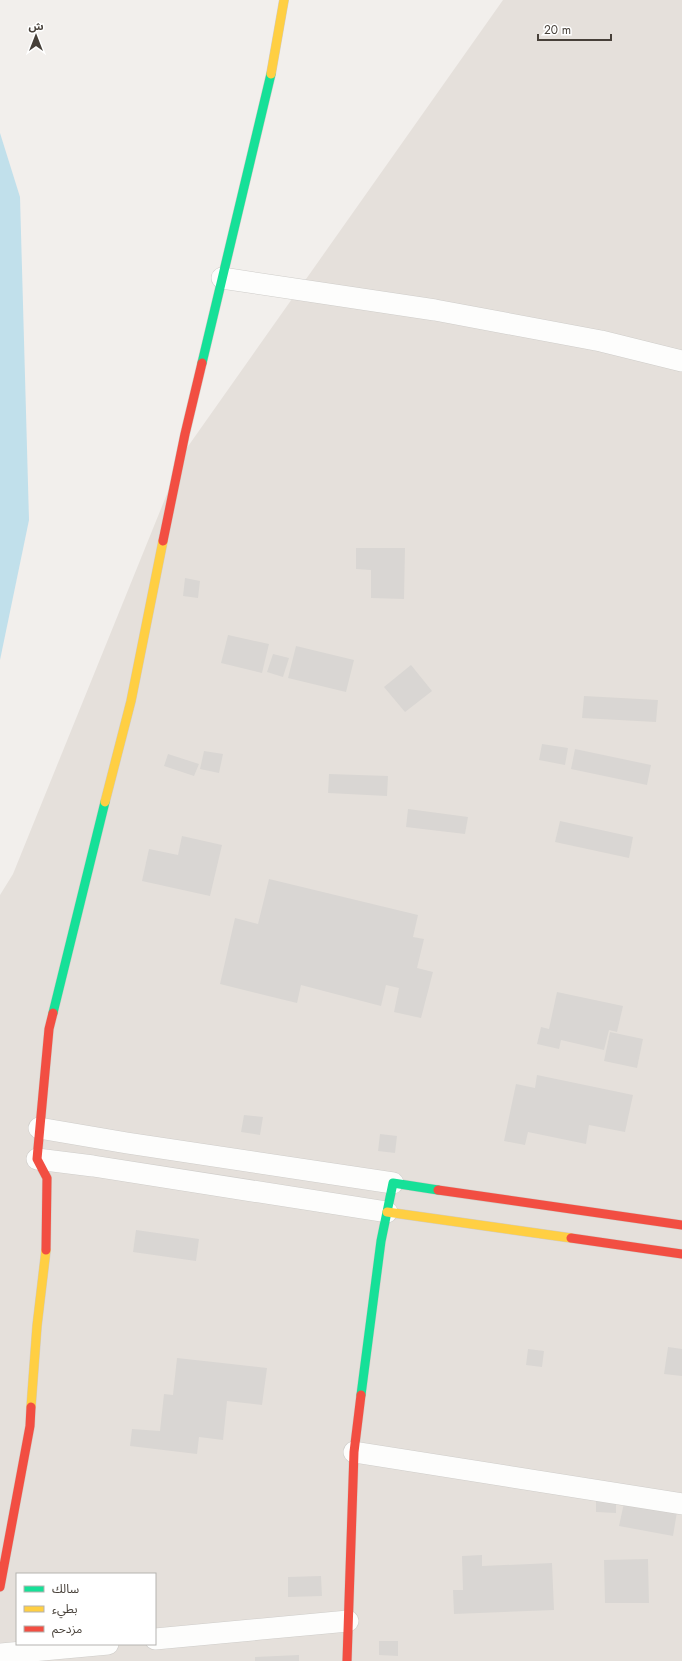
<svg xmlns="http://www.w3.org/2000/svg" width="682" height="1661" viewBox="0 0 682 1661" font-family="Jost,'Noto Sans Arabic',sans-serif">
  <rect width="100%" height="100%" fill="#f2efec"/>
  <path fill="#e5e0db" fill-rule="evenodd" d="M503 0H682V1661H0V895L13 874 184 452ZM17 1574H155V1644H17Z"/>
  <polygon fill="#c1e0eb" points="0,133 20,197 29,520 0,660"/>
  <g fill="#d9d6d3">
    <polygon points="356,548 405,548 404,599 371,598 371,570 356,569"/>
    <polygon points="185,578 200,581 198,598 183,596"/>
    <polygon points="228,635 269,644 262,673 221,663"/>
    <polygon points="296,646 354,660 346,692 288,678"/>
    <polygon points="273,654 289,658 283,677 267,672"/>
    <polygon points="411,665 432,691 405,712 384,687"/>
    <polygon points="584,696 658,700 656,722 582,718"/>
    <polygon points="542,744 568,748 565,765 539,760"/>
    <polygon points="575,749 651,765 647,785 571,769"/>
    <polygon points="204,751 223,754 219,773 200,769"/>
    <polygon points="168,754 199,764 194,776 164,766"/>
    <polygon points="329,774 388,776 387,796 328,793"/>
    <polygon points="408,809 468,817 465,834 406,827"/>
    <polygon points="560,821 633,837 629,858 555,842"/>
    <polygon points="182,836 222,845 210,896 142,881 149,849 178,855"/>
    <polygon points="269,879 418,915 413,937 424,939 417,968 433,972 421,1018 394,1012 399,988 386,985 381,1006 301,985 297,1003 220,984 235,918 258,924"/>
    <polygon points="557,992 623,1006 617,1032 609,1030 604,1050 561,1040 559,1049 537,1044 541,1027 549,1029"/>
    <polygon points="610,1032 643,1039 637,1068 604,1061"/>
    <polygon points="537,1075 633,1095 625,1132 589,1125 586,1144 528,1132 525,1145 504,1141 516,1084 535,1088"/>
    <polygon points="244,1115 263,1117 260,1135 241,1132"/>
    <polygon points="380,1134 397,1136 395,1153 378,1151"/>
    <polygon points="136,1230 199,1239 196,1261 133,1252"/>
    <polygon points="668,1347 682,1349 682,1376 664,1374"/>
    <polygon points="528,1349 544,1351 542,1367 526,1365"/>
    <polygon points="177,1358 267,1368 262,1405 227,1401 223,1440 199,1437 197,1454 130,1446 132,1429 160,1431 164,1394 173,1395"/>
    <polygon points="596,1500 616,1501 616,1513 596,1512"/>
    <polygon points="624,1503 677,1512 673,1536 619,1526"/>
    <polygon points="482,1555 482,1566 552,1563 554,1610 454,1614 453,1590 463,1590 462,1556"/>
    <polygon points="648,1559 649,1603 605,1603 604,1560"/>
    <polygon points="321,1576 322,1596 288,1597 288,1577"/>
    <polygon points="379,1641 398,1641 398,1656 379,1655"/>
    <polygon points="299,1655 299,1661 255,1661 255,1657"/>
  </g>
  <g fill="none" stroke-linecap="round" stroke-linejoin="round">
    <defs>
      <g id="street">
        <polyline points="222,278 435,310 601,341 682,361"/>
        <polyline points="39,1128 127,1143 393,1183"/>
        <polyline points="37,1159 93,1166 387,1212"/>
        <polyline points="354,1452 682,1504"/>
        <polyline points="155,1639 348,1621"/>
        <polyline points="0,1654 108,1644"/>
      </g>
      <g id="fast">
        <polyline points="202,363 271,74"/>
        <polyline points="53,1013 105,802"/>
        <polyline points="361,1395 381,1241 393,1183 438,1190"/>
      </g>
      <g id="slow">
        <polyline points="271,74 284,0"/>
        <polyline points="105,802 131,701 163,541"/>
        <polyline points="387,1212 571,1238"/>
        <polyline points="31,1407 37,1326 46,1250"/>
      </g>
      <g id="jam">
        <polyline points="163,541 185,434 202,363"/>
        <polyline points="438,1190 682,1225"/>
        <polyline points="571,1238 682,1254"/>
        <polyline points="46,1250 47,1178 37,1159 49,1029 53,1013"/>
        <polyline points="0,1587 30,1426 31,1407"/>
        <polyline points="347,1661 354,1452 361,1395"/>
      </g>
    </defs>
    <use href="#street" stroke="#cfcdca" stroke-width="22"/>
    <use href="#fast" stroke="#d1ccc5" stroke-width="10"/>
    <use href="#slow" stroke="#d1ccc5" stroke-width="10"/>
    <use href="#jam" stroke="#d1ccc5" stroke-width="10"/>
    <use href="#street" stroke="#fdfdfc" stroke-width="21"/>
    <use href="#fast" stroke="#16e098" stroke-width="9"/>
    <use href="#slow" stroke="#ffcf43" stroke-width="9"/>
    <use href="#jam" stroke="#f24e42" stroke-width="9"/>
  </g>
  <rect x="16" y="1573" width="140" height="72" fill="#ffffff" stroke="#b5b3b0"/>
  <rect x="24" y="1586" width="20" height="6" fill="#16e098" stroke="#b5b3b0"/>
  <text x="52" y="1593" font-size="12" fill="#474039">سالك</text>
  <rect x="24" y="1606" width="20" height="6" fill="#ffcf43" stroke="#b5b3b0"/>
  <text x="52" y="1613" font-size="12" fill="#474039">بطيء</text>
  <rect x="24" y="1626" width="20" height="6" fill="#f24e42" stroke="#b5b3b0"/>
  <text x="52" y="1633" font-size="12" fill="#474039">مزدحم</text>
  <g transform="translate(36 36)" stroke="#ffffff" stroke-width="3" paint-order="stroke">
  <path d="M0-3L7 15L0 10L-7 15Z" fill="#474039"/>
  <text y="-6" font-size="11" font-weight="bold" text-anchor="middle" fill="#474039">ش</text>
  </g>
  <path d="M538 34v6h73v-6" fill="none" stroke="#474039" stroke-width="2"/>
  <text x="544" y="34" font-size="12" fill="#474039" stroke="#ffffff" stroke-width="3" paint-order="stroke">20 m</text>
</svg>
